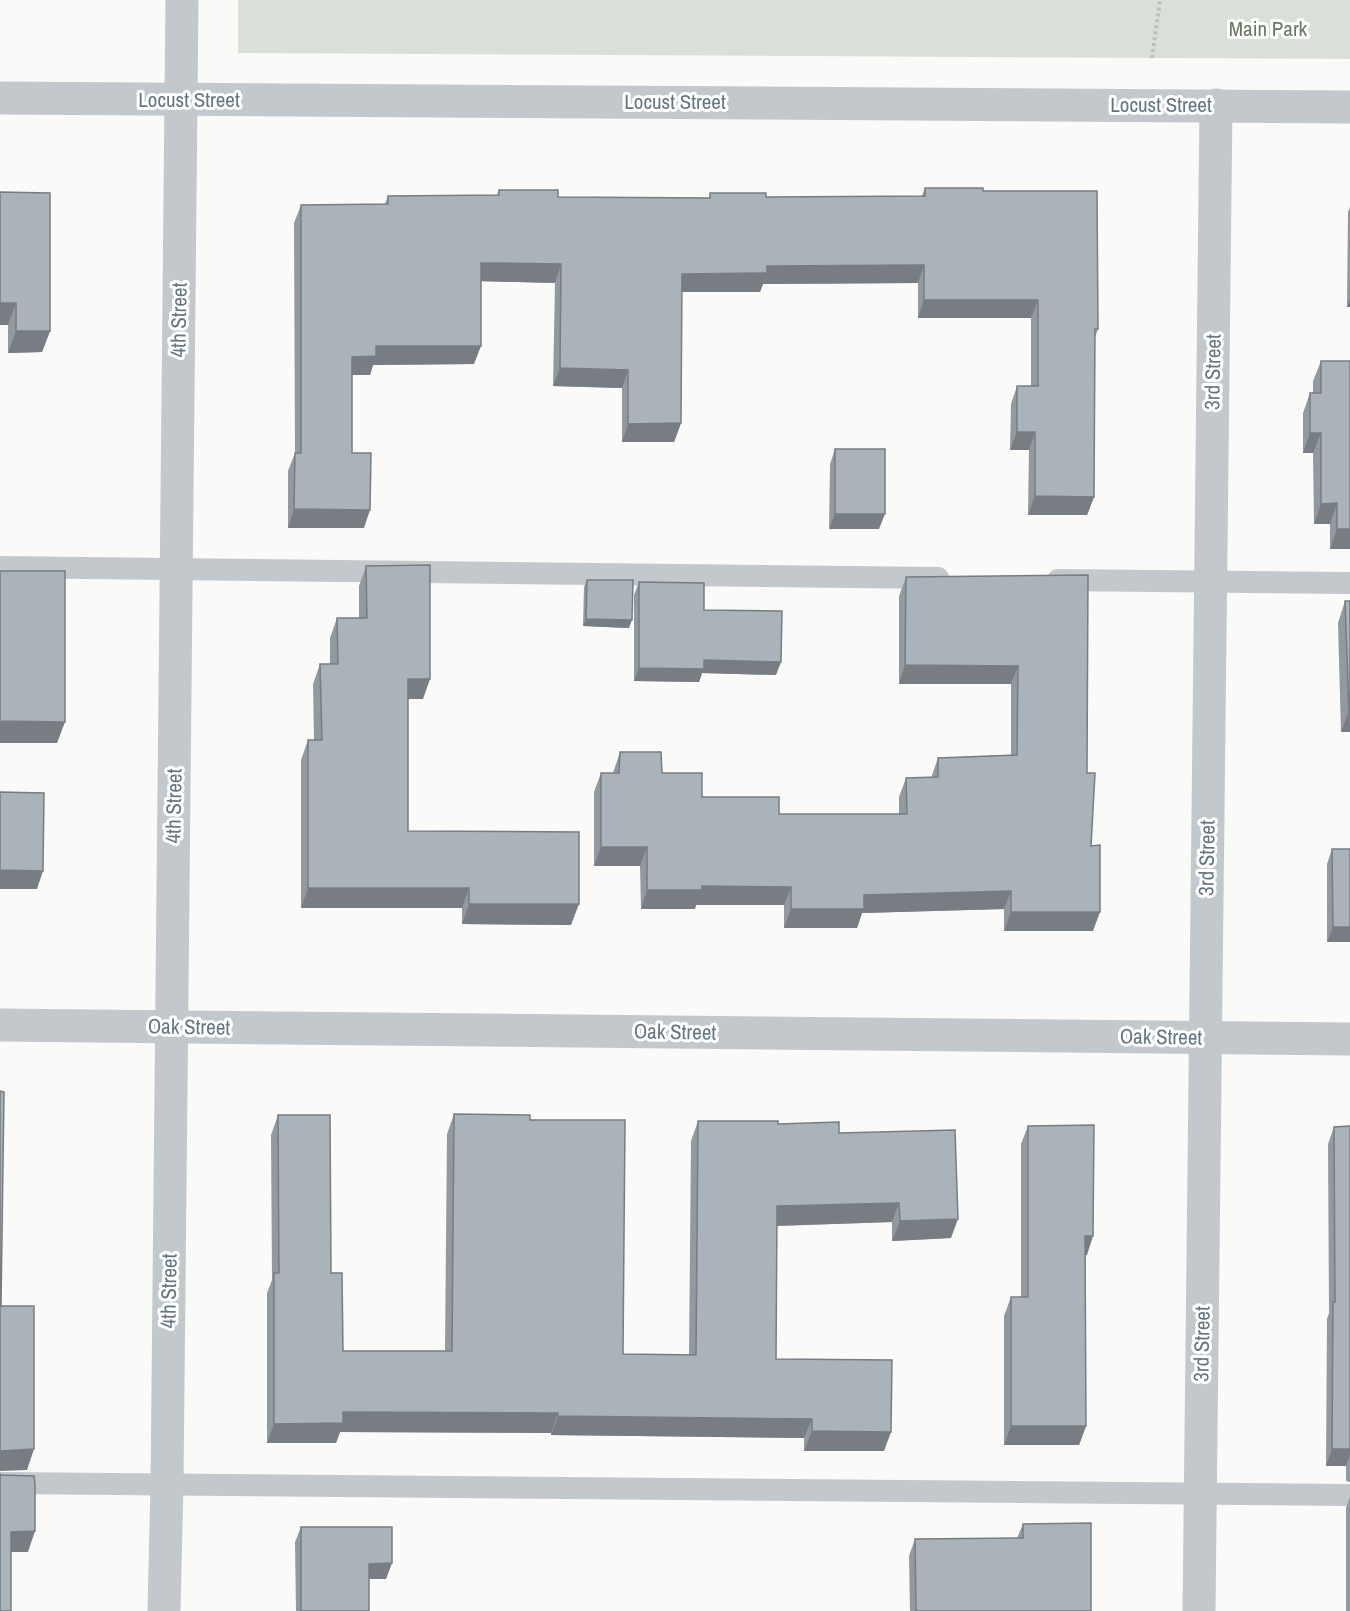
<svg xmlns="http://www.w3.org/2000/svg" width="1350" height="1611" viewBox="0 0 1350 1611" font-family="'Archivo Narrow',sans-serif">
  <rect width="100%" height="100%" fill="#fafaf8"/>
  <polygon fill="#dadfd7" points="238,0 1350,0 1350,59 238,53"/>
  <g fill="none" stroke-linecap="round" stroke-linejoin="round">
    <polyline stroke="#bbbfc2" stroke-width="4" stroke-dasharray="3 3" stroke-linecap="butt" points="1152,58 1160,0"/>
    <g stroke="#c3c8cc" stroke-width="22">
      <polyline points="0,567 938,578"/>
      <polyline points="1058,580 1350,583"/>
      <polyline points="0,1483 1350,1495"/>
    </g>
    <g stroke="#c3c8cc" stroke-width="33">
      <polyline points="0,98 1350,107"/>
      <polyline points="0,1025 1350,1039"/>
      <polyline points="164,1611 167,1484 182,0"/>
      <polyline points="1199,1611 1216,105"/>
    </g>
  </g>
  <g fill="#929a9f">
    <polygon points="925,188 983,191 1098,329 1095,337 1094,497 1087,515 1028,515 1029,450 1010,450 1011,404 1017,386 1031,386 1031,318 918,318 918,283 763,284 760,292 682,292 681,423 674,442 622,442 622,388 553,386 555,283 481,281 474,364 373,365 370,375 352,375 352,453 364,528 288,528 288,471 295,453 294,223 301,205 385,204 388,196 497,195 499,190 558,197 709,198 710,193 766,197 922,196"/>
    <polygon points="0,192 50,331 42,352 8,353 8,325"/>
    <polygon points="1350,207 1350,307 1347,307 1348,212"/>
    <polygon points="1321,361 1350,361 1350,549 1330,549 1330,524 1314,524 1313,453 1303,453 1303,413 1310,393 1313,393 1313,381"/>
    <polygon points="835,449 879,529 829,529 830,464"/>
    <polygon points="366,566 423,699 408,699 408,831 571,925 462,924 462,908 301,908 301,760 308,740 314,740 313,684 320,664 330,664 330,638 337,618 359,618 359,586"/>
    <polygon points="1088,575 1087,773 1091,846 1093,931 1004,931 1004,909 862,913 857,928 784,928 784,905 696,905 695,909 641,909 640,866 594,866 594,792 601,773 613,773 620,752 662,773 702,797 779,814 899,814 899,797 906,778 931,778 938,758 1011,755 1011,684 899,684 899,596 906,577"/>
    <polygon points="587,580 629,628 583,626 584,587"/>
    <polygon points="639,582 704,610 776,675 702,673 699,682 634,681 634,595"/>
    <polygon points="1345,601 1350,601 1350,732 1341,732 1338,623"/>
    <polygon points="1332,849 1350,849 1350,942 1327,942 1327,864"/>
    <polygon points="454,1114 530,1120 623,1354 689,1355 691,1141 698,1121 778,1124 839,1133 951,1238 892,1241 892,1222 777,1226 776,1359 884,1451 804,1451 804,1438 551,1435 551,1433 340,1432 336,1443 267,1443 267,1293 272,1280 271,1135 278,1115 331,1273 343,1351 445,1351 447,1134"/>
    <polygon points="1028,1126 1087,1255 1085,1255 1086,1426 1079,1445 1004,1445 1004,1316 1011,1297 1021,1297 1021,1144"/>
    <polygon points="1350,1126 1350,1482 1346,1481 1346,1466 1326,1466 1327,1319 1329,1313 1328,1144 1334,1127"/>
    <polygon points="1350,1497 1350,1611 1346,1611 1346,1508"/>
    <polygon points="1023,1524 1091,1611 910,1611 909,1556 915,1539 1017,1538"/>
    <polygon points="301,1527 386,1579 369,1579 369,1611 296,1611 295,1542"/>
  </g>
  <g fill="#777d82">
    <polygon points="481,263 561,264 555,283 474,281"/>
    <polygon points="924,265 918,283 763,284 760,292 676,292 682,274 767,266"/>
    <polygon points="1350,299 1350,307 1347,307"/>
    <polygon points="924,300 1038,300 1031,318 918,318"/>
    <polygon points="0,303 16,303 8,325 0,325"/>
    <polygon points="16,331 50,331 42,352 8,353"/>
    <polygon points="376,346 481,346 474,364 373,365 370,375 345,375 352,357"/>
    <polygon points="560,368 628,370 622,388 553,386"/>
    <polygon points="681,423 674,442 622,442 628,424"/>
    <polygon points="1017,432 1035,432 1029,450 1010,450"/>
    <polygon points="1310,433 1321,433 1313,453 1303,453"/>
    <polygon points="1035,496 1094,497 1087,515 1028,515"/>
    <polygon points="1337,503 1330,524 1314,524 1321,504"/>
    <polygon points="294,509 370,510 364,528 288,528"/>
    <polygon points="835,514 885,514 879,529 829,529"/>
    <polygon points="1337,529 1350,529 1350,549 1330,549"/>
    <polygon points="586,619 632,620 629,628 583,626"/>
    <polygon points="704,660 781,662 776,675 702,673 699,682 634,681 639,668"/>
    <polygon points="905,665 1018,666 1011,684 899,684"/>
    <polygon points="408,679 430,679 423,699 401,699"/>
    <polygon points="1349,711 1350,711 1350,732 1341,732"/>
    <polygon points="0,721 65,722 57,743 0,743"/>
    <polygon points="601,847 647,847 640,866 594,866"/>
    <polygon points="0,870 43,871 37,889 0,889"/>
    <polygon points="702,886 791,887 784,905 696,905 695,909 641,909 647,890"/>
    <polygon points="308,888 469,888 462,908 301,908"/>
    <polygon points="1011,891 1004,909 862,913 857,928 784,928 791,909 864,895"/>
    <polygon points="469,904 579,904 571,925 462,924"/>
    <polygon points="1011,912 1100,912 1093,931 1004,931"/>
    <polygon points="1333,927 1350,927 1350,942 1327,942"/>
    <polygon points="899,1203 892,1222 770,1226 777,1206"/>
    <polygon points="958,1219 951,1238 892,1241 900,1221"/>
    <polygon points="1085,1236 1093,1236 1087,1255 1078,1255"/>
    <polygon points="343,1412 558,1413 551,1433 340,1432 336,1443 267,1443 274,1424"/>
    <polygon points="558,1416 812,1419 804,1438 551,1435"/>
    <polygon points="1011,1426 1086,1426 1079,1445 1004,1445"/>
    <polygon points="812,1431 891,1432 884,1451 804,1451"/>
    <polygon points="34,1449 27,1470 0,1471 0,1452 1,1451"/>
    <polygon points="1332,1449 1350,1449 1350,1455 1346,1466 1326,1466"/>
    <polygon points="35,1531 28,1552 3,1552 11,1532"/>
    <polygon points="392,1563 386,1579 363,1579 369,1564"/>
  </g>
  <g fill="#aab3b9" stroke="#777d82" stroke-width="1.5">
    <polygon points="925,188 983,188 983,191 1097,191 1098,329 1095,329 1094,497 1035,496 1035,432 1017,432 1017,386 1038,386 1038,300 924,300 924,265 767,266 767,273 682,274 681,423 628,424 628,370 560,368 561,264 481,263 481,346 376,346 376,356 352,357 352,453 371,453 370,510 294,509 295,453 301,453 301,205 388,204 388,196 499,195 499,190 558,190 558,197 710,198 710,193 766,193 766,197 925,196"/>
    <polygon points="0,192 50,193 50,331 16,331 16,303 0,303"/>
    <polygon points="1321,361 1350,361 1350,529 1337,529 1337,503 1321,504 1321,433 1310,433 1310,393 1321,393"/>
    <rect x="835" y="449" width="50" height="65"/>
    <polygon points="430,565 430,679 408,679 408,831 579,832 579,904 469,904 469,888 308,888 308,740 322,740 320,664 338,664 337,618 367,618 366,566"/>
    <polygon points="0,571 65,571 65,722 0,721"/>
    <polygon points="1088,575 1087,773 1095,773 1091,846 1100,845 1100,912 1011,912 1011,891 864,895 864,909 791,909 791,887 702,886 702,890 647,890 647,847 601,847 601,773 619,773 620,752 661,752 662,773 702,773 702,797 779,797 779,814 907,814 906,778 938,777 938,758 1017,755 1018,666 905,665 906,577"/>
    <polygon points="587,580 633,580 632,620 586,619"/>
    <polygon points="639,582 704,583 704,610 782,611 781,662 704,660 704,669 639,668"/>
    <polygon points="1345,601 1350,601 1350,711 1349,711"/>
    <polygon points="0,792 44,793 43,871 0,870"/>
    <polygon points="1332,849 1350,849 1350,927 1333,927"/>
    <polygon points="0,1091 4,1092 1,1306 34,1306 34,1449 1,1451 0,1452"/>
    <polygon points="454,1114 530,1115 530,1120 625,1120 623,1354 696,1355 698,1121 778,1121 778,1124 839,1122 839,1133 955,1130 958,1219 900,1221 899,1203 777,1206 776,1359 892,1360 891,1432 812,1431 812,1419 558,1416 558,1413 343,1412 343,1423 274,1424 274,1273 279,1273 278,1115 330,1115 331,1273 342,1273 343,1351 452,1351"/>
    <polygon points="1094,1125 1093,1236 1085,1236 1086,1426 1011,1426 1011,1297 1028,1297 1028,1126"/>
    <polygon points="1350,1126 1350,1449 1332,1449 1333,1302 1335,1302 1334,1127"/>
    <polygon points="0,1474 1,1475 34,1476 35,1484 35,1531 11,1532 11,1611 0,1611"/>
    <polygon points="1091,1523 1091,1611 916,1611 915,1539 1023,1538 1023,1524"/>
    <polygon points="301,1527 392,1527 392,1563 369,1564 369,1611 301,1611"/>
  </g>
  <g text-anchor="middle" stroke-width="6" stroke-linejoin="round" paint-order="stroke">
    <g font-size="21" fill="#687a64" stroke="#fff">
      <text x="1268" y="36">Main Park</text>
    </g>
    <g font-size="21" fill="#657683" stroke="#fff">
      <text x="189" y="107">Locust Street</text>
      <text x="675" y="109">Locust Street</text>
      <text x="1161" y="112">Locust Street</text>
      <text transform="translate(179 320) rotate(-89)" y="7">4th Street</text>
      <text transform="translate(1213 372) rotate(-89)" y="7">3rd Street</text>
      <text transform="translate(174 806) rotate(-89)" y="7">4th Street</text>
      <text transform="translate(1207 858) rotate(-89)" y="7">3rd Street</text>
      <text transform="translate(189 1027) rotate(1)" y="7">Oak Street</text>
      <text transform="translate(675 1032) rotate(1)" y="7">Oak Street</text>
      <text transform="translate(1161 1037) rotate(1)" y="7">Oak Street</text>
      <text transform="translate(169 1291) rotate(-89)" y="7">4th Street</text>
      <text transform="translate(1202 1344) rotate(-89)" y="7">3rd Street</text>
    </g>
  </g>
</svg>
